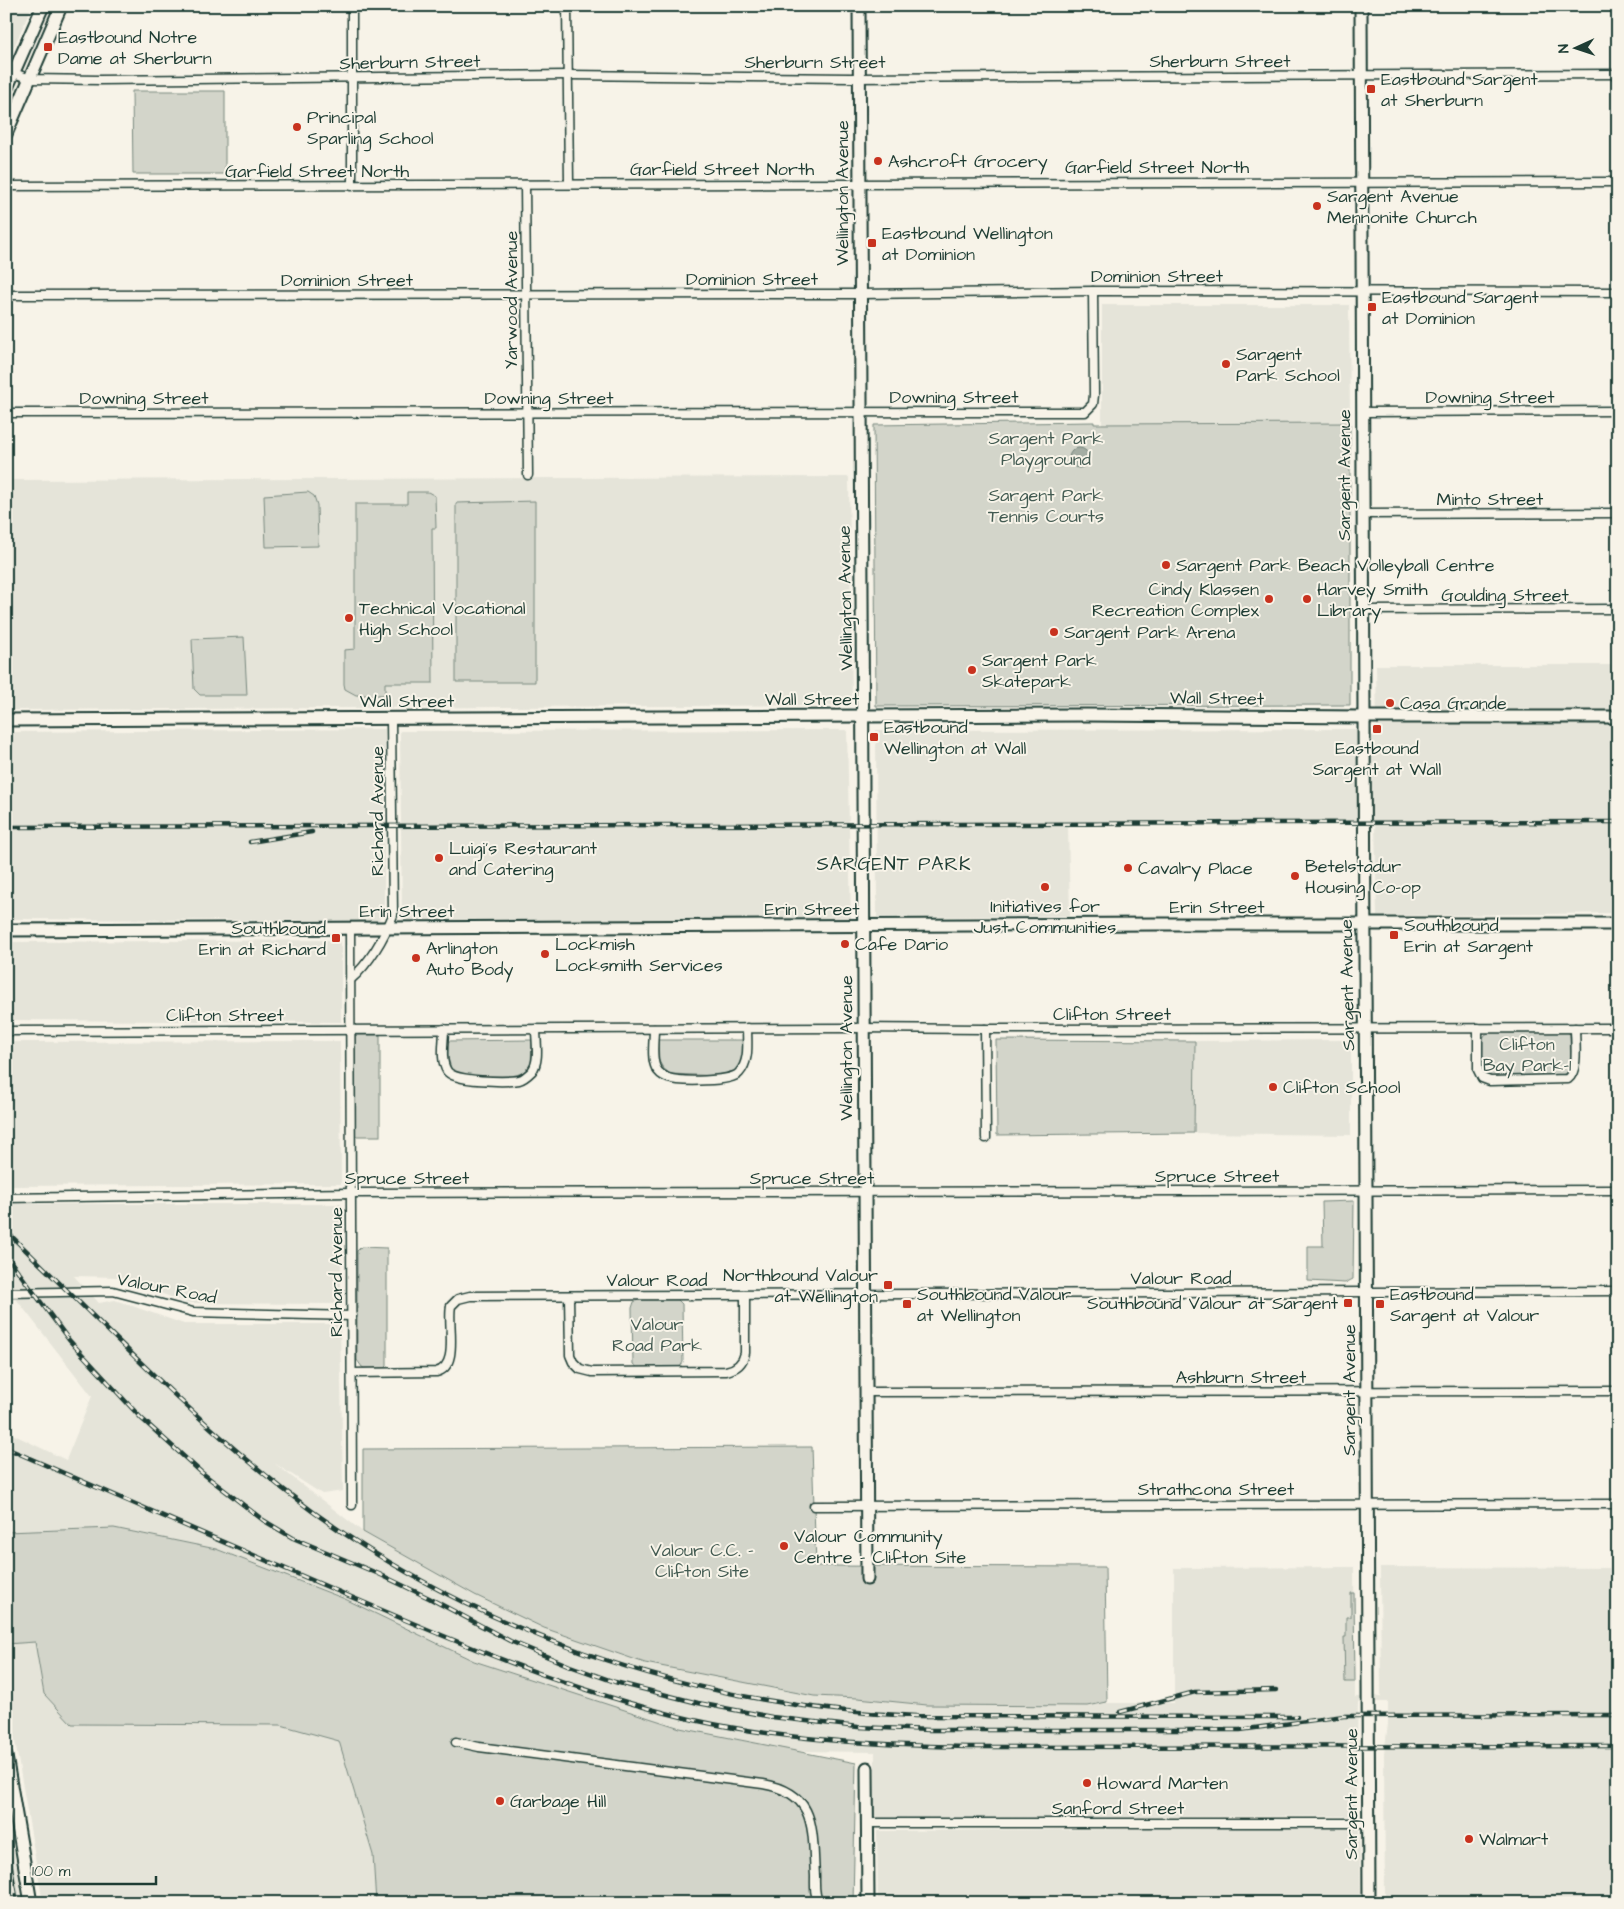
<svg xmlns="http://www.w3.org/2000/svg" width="1624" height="1909" viewBox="0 0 1624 1909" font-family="'Architects Daughter',sans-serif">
  <rect width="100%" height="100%" fill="#f7f3e8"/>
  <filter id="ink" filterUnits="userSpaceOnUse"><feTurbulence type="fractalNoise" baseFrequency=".02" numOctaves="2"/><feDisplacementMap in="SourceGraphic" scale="10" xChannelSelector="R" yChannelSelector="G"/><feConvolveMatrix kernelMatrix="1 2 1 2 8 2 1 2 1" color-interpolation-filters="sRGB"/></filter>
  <g filter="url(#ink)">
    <g fill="#e5e4d9">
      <polygon points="6,6 32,6 6,65"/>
      <polygon points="1102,305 1349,305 1350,423 1102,426"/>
      <polygon points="849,477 852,705 6,710 6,480"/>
      <polygon points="1376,665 1618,665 1618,913 1377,916 1375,823 1068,824 1070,916 877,917 876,730 1377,729"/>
      <polygon points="385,729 384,903 379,921 6,919 6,732"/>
      <polygon points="847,730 851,920 402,921 400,731"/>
      <polygon points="341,940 341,1022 6,1020 6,942"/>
      <polygon points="1351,1040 1351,1135 1194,1133 1195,1041"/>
      <polygon points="340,1041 341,1184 6,1186 6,1042"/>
      <polygon points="6,1204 341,1204 341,1304 187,1303 117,1277 74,1276 99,1303 115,1300 184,1324 340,1324 343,1491 322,1494 274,1463 363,1532 475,1595 544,1628 645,1663 814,1696 858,1698 927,1705 1088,1706 1106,1703 1174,1703 1174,1568 1354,1567 1355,1697 1381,1696 1380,1567 1618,1568 1618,1903 1385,1903 1384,1754 1388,1724 1388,1702 1358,1702 1355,1816 874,1818 875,1752 794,1751 680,1728 474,1661 345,1599 216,1549 114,1528 6,1532 6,1431 66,1460 92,1396 6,1286"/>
      <polygon points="35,1642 44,1694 72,1724 281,1725 339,1741 373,1855 376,1903 43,1903 6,1689 6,1644"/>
      <polygon points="6,1806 9,1821 22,1903 6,1903"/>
      <polygon points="1359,1827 1361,1903 878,1903 877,1831"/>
    </g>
    <g fill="#d3d5ca" stroke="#79897f">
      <polygon points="132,91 225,91 225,174 133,174"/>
      <polygon points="1094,422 1094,424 1350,423 1350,705 876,706 874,425"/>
      <polygon points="308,492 314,496 317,505 318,546 266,547 264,495"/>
      <polygon points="407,492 428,492 435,496 436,528 432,528 433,683 385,683 385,695 356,695 345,689 344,684 344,650 355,649 355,504 407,504"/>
      <polygon points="535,501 535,682 456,682 456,503"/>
      <polygon points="244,637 247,695 200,695 194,689 192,639"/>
      <polygon points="1490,1031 1567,1032 1570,1034 1571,1070 1562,1076 1493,1077 1486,1074 1483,1069 1482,1041 1484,1036"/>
      <rect x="355" y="1035" width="25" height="101"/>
      <polygon points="532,1040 531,1065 524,1072 514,1076 465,1076 456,1073 451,1068 448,1058 448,1041"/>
      <polygon points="658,1040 743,1040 743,1055 740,1066 732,1074 722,1076 670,1074 663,1068 659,1061"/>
      <polygon points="996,1040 1195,1041 1194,1133 997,1135"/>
      <polygon points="1354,1201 1353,1279 1345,1283 1308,1281 1308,1246 1323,1246 1322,1202"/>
      <polygon points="361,1247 387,1248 387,1366 385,1368 364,1368 362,1367 357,1360 357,1251"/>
      <polygon points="638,1300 678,1300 682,1304 683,1362 680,1367 638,1368 633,1364 632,1308 634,1302"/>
      <polygon points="812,1447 816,1566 1105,1567 1107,1702 1088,1706 927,1705 858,1698 814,1696 645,1663 544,1628 475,1595 363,1532 363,1449"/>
      <polygon points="114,1528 216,1549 345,1599 474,1661 680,1728 856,1763 853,1903 376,1903 373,1855 339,1741 281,1725 72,1724 44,1694 35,1642 6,1644 6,1532"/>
      <polygon points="1351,1593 1354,1593 1355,1682 1345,1682 1344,1637 1346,1637 1346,1617 1351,1617"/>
    </g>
    <circle fill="#a4ada3" stroke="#6f8077" cx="1079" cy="458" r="10"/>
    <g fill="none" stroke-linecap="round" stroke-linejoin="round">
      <defs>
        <g id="street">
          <polyline points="567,6 569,184"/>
          <polyline points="14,73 30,79 100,80 568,75 850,78 1618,74"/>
          <polyline points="525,185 528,475"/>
          <polyline points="6,186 1618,182"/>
          <polyline points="352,186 352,6"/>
          <polyline points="6,295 860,294 1093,291 1618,292"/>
          <polyline points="1362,412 1618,411"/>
          <polyline points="6,413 1085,412 1093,404 1094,395 1093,291"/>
          <polyline points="1362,514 1618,513"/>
          <polyline points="1363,610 1618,609"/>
          <polyline points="350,928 352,1505"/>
          <path d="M350 980C369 964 384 938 393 915L391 719"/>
          <path d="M1478 1028V1070L1482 1078 1490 1081 1568 1079C1579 1071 1575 1042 1575 1028"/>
          <path d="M444 1029C444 1042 440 1060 447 1071 454 1082 507 1082 519 1080 524 1079 528 1075 532 1071 540 1061 536 1042 536 1029"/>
          <path d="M654 1029C654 1041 651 1058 656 1068 658 1072 663 1076 668 1078 680 1082 731 1082 739 1073 750 1061 747 1043 747 1028"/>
          <polyline points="985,1029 986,1138"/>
          <polyline points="6,1031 854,1028 985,1029 1618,1028"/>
          <polyline points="6,1198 351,1193 1618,1190"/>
          <polyline points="6,1293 113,1291 193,1312 352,1316"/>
          <path d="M569 1296 570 1355 573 1362 580 1369 592 1372 726 1371C736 1369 743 1363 745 1353V1295"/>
          <path d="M352 1373 436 1372C460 1367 447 1324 451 1306L458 1299 470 1296 1618 1291"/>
          <polyline points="865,1392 1618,1391"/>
          <polyline points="814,1506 1618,1504"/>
          <path d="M456 1742 479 1747 763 1784C818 1793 812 1831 815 1876 815 1885 814 1895 819 1903"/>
          <polyline points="868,1823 1368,1823"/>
        </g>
        <g id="secondary">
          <polyline points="859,6 867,1579"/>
          <polyline points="1361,6 1369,1903"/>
          <polyline points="6,90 43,6"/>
          <polyline points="6,134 61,6"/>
          <polyline points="6,720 1087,715 1363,717 1618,717"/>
          <polyline points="6,930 1157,924 1618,924"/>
          <polyline points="6,1756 31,1903"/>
          <polyline points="867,1768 868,1903"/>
        </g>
      </defs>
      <use href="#street" stroke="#1f3d34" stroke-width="11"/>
      <use href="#secondary" stroke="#1f3d34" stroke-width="15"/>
      <use href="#street" stroke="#f7f3e8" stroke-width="8"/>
      <use href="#secondary" stroke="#f7f3e8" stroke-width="11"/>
      <defs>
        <g id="rail">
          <polyline points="6,827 1618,822"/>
          <polyline points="250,842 312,832"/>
          <path d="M6 1231C97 1318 184 1411 283 1489 462 1630 690 1707 916 1716L1297 1717"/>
          <polyline points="6,1255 69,1340 141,1418 201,1472 263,1520 293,1538 379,1574 429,1598 510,1641 570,1666 615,1682 698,1703 772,1717 858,1727 930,1730 1240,1730 1344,1716 1618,1715"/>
          <path d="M6 1448C116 1496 225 1543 335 1590 454 1641 566 1690 694 1720 784 1740 876 1745 968 1747L1618 1746"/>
          <polyline points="1120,1712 1195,1692 1276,1690"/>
          <polyline points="6,1838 17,1903"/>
        </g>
      </defs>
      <use href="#rail" stroke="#1f3d34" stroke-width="4.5"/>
      <use href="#rail" stroke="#f7f3e8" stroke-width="2.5" stroke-dasharray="8" stroke-linecap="butt"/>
    </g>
  </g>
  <g fill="#c8321e" stroke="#f7f3e8" stroke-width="2">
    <rect x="43" y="42" width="10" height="10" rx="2.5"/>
    <rect x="1366" y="84" width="10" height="10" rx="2.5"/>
    <circle cx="297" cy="127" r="5"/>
    <circle cx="878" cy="161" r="5"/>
    <circle cx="1317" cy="206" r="5"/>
    <rect x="867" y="238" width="10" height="10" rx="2.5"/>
    <rect x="1367" y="302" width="10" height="10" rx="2.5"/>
    <circle cx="1226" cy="364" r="5"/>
    <circle cx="1166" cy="565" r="5"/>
    <circle cx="1269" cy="599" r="5"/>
    <circle cx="1307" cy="599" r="5"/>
    <circle cx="349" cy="618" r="5"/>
    <circle cx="1054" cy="632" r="5"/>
    <circle cx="972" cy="670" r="5"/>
    <circle cx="1390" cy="703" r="5"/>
    <rect x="1372" y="724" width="10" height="10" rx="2.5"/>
    <rect x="869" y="732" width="10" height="10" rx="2.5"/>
    <circle cx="439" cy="858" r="5"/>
    <circle cx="1128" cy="868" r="5"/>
    <circle cx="1295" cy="876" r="5"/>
    <circle cx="1045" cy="887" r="5"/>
    <rect x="1389" y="930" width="10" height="10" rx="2.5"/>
    <rect x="331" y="933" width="10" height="10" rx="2.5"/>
    <circle cx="845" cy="944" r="5"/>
    <circle cx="545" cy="954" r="5"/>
    <circle cx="416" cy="958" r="5"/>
    <circle cx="1273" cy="1087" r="5"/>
    <rect x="883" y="1280" width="10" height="10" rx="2.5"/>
    <rect x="1343" y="1298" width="10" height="10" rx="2.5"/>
    <rect x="902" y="1299" width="10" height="10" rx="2.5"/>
    <rect x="1375" y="1299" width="10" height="10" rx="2.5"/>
    <circle cx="784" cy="1546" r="5"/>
    <circle cx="1087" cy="1783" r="5"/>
    <circle cx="500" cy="1801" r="5"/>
    <circle cx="1469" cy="1839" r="5"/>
  </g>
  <g text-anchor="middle" stroke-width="4" stroke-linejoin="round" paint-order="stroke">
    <g font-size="18" fill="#1f3d34" stroke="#f7f3e8" text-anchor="start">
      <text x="58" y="43">Eastbound Notre<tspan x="58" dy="21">Dame at Sherburn</tspan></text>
      <text x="1381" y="85">Eastbound Sargent<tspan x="1381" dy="21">at Sherburn</tspan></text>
      <text x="307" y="123">Principal<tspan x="307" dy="21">Sparling School</tspan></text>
      <text x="888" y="167">Ashcroft Grocery</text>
      <text x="1327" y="202">Sargent Avenue<tspan x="1327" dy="21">Mennonite Church</tspan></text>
      <text x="882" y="239">Eastbound Wellington<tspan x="882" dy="21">at Dominion</tspan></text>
      <text x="1382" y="303">Eastbound Sargent<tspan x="1382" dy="21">at Dominion</tspan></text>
      <text x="1236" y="360">Sargent<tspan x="1236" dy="21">Park School</tspan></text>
      <text x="1176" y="571">Sargent Park Beach Volleyball Centre</text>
      <text x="1259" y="595" text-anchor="end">Cindy Klassen<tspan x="1259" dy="21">Recreation Complex</tspan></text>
      <text x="1317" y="595">Harvey Smith<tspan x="1317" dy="21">Library</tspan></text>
      <text x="359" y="614">Technical Vocational<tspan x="359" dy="21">High School</tspan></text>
      <text x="1064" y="638">Sargent Park Arena</text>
      <text x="982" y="666">Sargent Park<tspan x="982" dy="21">Skatepark</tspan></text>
      <text x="1400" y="709">Casa Grande</text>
      <text x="884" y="733">Eastbound<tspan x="884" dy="21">Wellington at Wall</tspan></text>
      <text x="1377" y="754" text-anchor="middle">Eastbound<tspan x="1377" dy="21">Sargent at Wall</tspan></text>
      <text x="449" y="854">Luigi's Restaurant<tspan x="449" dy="21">and Catering</tspan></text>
      <text x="1305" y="872">Betelstadur<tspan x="1305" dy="21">Housing Co-op</tspan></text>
      <text x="1138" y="874">Cavalry Place</text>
      <text x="1045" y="912" text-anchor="middle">Initiatives for<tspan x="1045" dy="21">Just Communities</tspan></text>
      <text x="1404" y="931">Southbound<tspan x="1404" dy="21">Erin at Sargent</tspan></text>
      <text x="326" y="934" text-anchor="end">Southbound<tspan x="326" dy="21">Erin at Richard</tspan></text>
      <text x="555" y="950">Lockmish<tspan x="555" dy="21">Locksmith Services</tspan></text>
      <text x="855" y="950">Cafe Dario</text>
      <text x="426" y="954">Arlington<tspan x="426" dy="21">Auto Body</tspan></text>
      <text x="1283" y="1093">Clifton School</text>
      <text x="878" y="1281" text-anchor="end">Northbound Valour<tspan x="878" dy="21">at Wellington</tspan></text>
      <text x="917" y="1300">Southbound Valour<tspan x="917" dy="21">at Wellington</tspan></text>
      <text x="1390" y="1300">Eastbound<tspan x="1390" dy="21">Sargent at Valour</tspan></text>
      <text x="1338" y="1309" text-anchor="end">Southbound Valour at Sargent</text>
      <text x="794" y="1542">Valour Community<tspan x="794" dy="21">Centre - Clifton Site</tspan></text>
      <text x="1097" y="1789">Howard Marten</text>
      <text x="510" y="1807">Garbage Hill</text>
      <text x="1479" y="1845">Walmart</text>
    </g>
    <g font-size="18" fill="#1f3d34" stroke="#f7f3e8">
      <text x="1220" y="67">Sherburn Street</text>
      <text transform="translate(410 62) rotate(-1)" y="6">Sherburn Street</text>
      <text x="815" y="68">Sherburn Street</text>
      <text x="1157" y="173">Garfield Street North</text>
      <text x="722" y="175">Garfield Street North</text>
      <text x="317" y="177">Garfield Street North</text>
      <text transform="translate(842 193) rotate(-90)" y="6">Wellington Avenue</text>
      <text x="1157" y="282">Dominion Street</text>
      <text x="752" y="285">Dominion Street</text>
      <text x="347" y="286">Dominion Street</text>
      <text transform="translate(511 300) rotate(-90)" y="6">Yarwood Avenue</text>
      <text x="954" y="403">Downing Street</text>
      <text x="1490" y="403">Downing Street</text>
      <text x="144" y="404">Downing Street</text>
      <text x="549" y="404">Downing Street</text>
      <text transform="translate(1344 475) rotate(-90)" y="6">Sargent Avenue</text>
      <text x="1490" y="505">Minto Street</text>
      <text x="1505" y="601">Goulding Street</text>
      <text transform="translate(845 598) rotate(-91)" y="6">Wellington Avenue</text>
      <text transform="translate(1217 698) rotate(1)" y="6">Wall Street</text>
      <text x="812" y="705">Wall Street</text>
      <text x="407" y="707">Wall Street</text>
      <text transform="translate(377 811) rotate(-90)" y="6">Richard Avenue</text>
      <text x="1217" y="913">Erin Street</text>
      <text x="812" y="915">Erin Street</text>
      <text x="407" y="917">Erin Street</text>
      <text transform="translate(1347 985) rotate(-91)" y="6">Sargent Avenue</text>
      <text x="1112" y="1020">Clifton Street</text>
      <text x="225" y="1021">Clifton Street</text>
      <text transform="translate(846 1048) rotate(-90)" y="6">Wellington Avenue</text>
      <text x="1217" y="1182">Spruce Street</text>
      <text x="407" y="1184">Spruce Street</text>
      <text x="812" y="1184">Spruce Street</text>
      <text transform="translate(336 1272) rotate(-90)" y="6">Richard Avenue</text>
      <text x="1181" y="1284">Valour Road</text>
      <text x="657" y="1286">Valour Road</text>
      <text transform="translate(167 1288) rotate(11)" y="6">Valour Road</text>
      <text x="1241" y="1383">Ashburn Street</text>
      <text transform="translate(1349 1390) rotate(-90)" y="6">Sargent Avenue</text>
      <text x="1216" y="1495">Strathcona Street</text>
      <text transform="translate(1351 1794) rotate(-90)" y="6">Sargent Avenue</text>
      <text x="1118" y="1814">Sanford Street</text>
    </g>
    <g font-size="18" fill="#435b52" stroke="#f7f3e8">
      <text x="1046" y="444">Sargent Park<tspan x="1046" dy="21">Playground</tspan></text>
      <text x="1046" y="501">Sargent Park<tspan x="1046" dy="21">Tennis Courts</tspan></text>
      <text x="1527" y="1050">Clifton<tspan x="1527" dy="21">Bay Park-1</tspan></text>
      <text x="657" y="1330">Valour<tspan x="657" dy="21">Road Park</tspan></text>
      <text x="702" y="1556">Valour C.C. -<tspan x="702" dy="21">Clifton Site</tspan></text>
    </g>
    <g font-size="19" letter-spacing="1" fill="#1f3d34" stroke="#f7f3e8">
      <text x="894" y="870">SARGENT PARK</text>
    </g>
  </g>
  <rect width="1624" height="1909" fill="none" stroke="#f7f3e8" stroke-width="25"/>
  <rect x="12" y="12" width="1599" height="1884" fill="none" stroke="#1f3d34" stroke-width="2" filter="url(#ink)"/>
  <g transform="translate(1576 48) rotate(267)" stroke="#f7f3e8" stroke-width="4" paint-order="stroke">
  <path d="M0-4L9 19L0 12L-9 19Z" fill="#1f3d34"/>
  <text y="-8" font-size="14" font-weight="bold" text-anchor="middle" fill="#1f3d34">N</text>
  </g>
  <path d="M25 1876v8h131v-8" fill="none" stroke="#1f3d34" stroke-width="2.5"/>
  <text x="32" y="1876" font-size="15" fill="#1f3d34" stroke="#f7f3e8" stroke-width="4" paint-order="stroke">100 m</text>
</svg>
